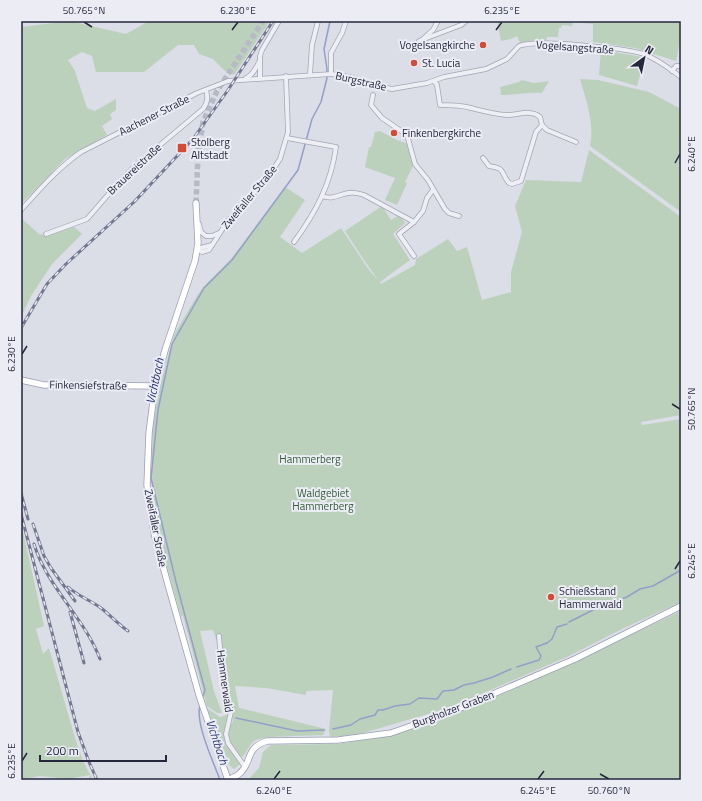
<svg xmlns="http://www.w3.org/2000/svg" width="702" height="801" viewBox="0 0 702 801" font-family="'Titillium Web',sans-serif">
  <rect width="100%" height="100%" fill="#dbdde7"/>
  <g fill="#bcd1bc">
    <polygon points="70,21 126,34 149,21 270,21 234,75 225,71 213,59 199,54 194,45 178,45 144,72 96,72 92,56 82,52 68,60 75,71 87,108 95,111 116,99 116,110 110,114 112,119 102,126 107,135 65,159 21,204 21,102 23,100 21,90 21,27"/>
    <polygon points="497,21 681,21 681,36 676,61 635,48 593,42 593,24 573,22 572,26 562,25 561,28 559,28 558,37 547,37 546,42 535,41 520,43 517,36 511,39 501,41"/>
    <polygon points="601,50 637,56 645,58 637,86 599,75"/>
    <path d="M580 79 598 80 649 92 681 109V212L590 146C595 124 586 100 580 79Z"/>
    <path d="M522 80 534 83 549 81 542 93C529 92 515 95 501 95L500 87 519 82Z"/>
    <polygon points="380,131 397,140 408,144 413,166 405,182 407,183 397,205 385,200 395,178 365,167 369,147 371,147 375,132"/>
    <path d="M589 150 681 217V415L641 422 642 425 681 419V602L622 629 569 656 449 708 356 735 330 737 329 730 333 690 306 691V695L266 688 235 686 239 708 326 729 323 735C310 736 263 735 254 741 249 745 247 751 244 756L241 757 230 742 228 730 233 721 222 661H221L218 645 213 630 200 631 214 691 222 713H217L207 706 183 616H181L158 535 151 478 153 425 161 381 175 333 197 296 203 287 231 259 285 187 305 200 280 237 302 253 341 228 369 270 379 281 364 260 345 231 382 206 391 220 400 215 405 223 393 234 410 260 380 282 381 284 415 265 416 259 448 239 457 251 467 247 482 300 511 292V272L522 232 515 206 526 180 581 182Z"/>
    <polygon points="21,218 39,234 47,236 74,227 82,234 52,264 31,296 21,317"/>
    <polygon points="21,523 44,626 36,629 43,654 49,648 75,738 83,761 93,780 89,780 90,775 68,779 40,776 21,780"/>
    <polygon points="681,611 681,780 248,780 259,768 263,752 271,745 337,744 390,736 452,715 568,665"/>
    <polygon points="207,708 220,717 230,714 228,720 226,721 224,734 227,744 240,764 234,769 230,766"/>
  </g>
  <g fill="none" stroke-linecap="round" stroke-linejoin="round">
    <g stroke="#949fc9" stroke-width="1.5">
      <polyline points="569,622 601,606 627,597 640,589 653,586 681,570"/>
      <polyline points="517,667 539,660 541,656 536,647 547,643 552,639 557,627 567,624"/>
      <polyline points="202,699 205,690 176,582 151,478 158,410 172,344 204,288 232,260 298,170 312,119 321,102 327,78 327,69 324,49 330,21"/>
      <path d="M200 705C195 723 213 761 220 780"/>
      <polyline points="236,718 297,731 324,730"/>
      <polyline points="333,729 351,725 360,719 375,715 378,710 383,710 395,706 410,704 419,698 437,699 443,691 454,690 464,685 474,683 493,677 511,669"/>
    </g>
    <polyline stroke="#b7b9c5" stroke-width="5.5" stroke-dasharray="5.5 3" stroke-linecap="butt" points="196,203 198,155 203,122 217,91 263,21"/>
    <defs>
      <g id="minor">
        <polyline points="423,39 433,30 438,21"/>
        <polyline points="419,41 461,25 466,21"/>
        <polyline points="672,71 676,66 681,66"/>
        <polyline points="310,74 312,45 318,21"/>
        <polyline points="331,74 331,53 342,33 346,21"/>
        <path d="M246 78C253 75 256 68 259 62"/>
        <polyline points="260,78 260,56 262,50 279,21"/>
        <path d="M434 81 437 85 440 105C450 105 461 105 471 108 483 111 494 114 507 115 518 115 531 109 540 117L542 125 547 130 576 142"/>
        <polyline points="373,95 371,105 382,118 407,135 415,164 428,180 445,209 449,213 459,216"/>
        <path d="M287 138 336 147C331 184 316 212 294 242"/>
        <path d="M483 158 489 166C507 169 499 171 509 183L512 184 521 181 536 132 542 125"/>
        <path d="M322 196C332 200 338 195 348 193 354 192 359 193 364 195L414 222"/>
        <path d="M21 210C40 189 58 168 81 152L197 93 228 81 331 74 350 77 377 86 392 89 427 83 444 77 486 69 507 59 519 46C536 39 624 48 644 54 657 59 670 69 681 77"/>
        <polyline points="199,224 201,232 206,236 212,236 219,233"/>
        <path d="M46 234 87 219 113 189 135 166 203 109C208 102 208 98 206 90"/>
        <polyline points="197,249 202,252 209,250 227,222 266,180 280,159 288,132 286,76"/>
        <polyline points="197,249 212,245"/>
        <polyline points="414,256 399,234 414,222 423,211 427,198 433,190"/>
        <polyline points="219,636 222,673 231,712 226,734 228,743 245,767"/>
      </g>
      <g id="major">
        <polyline points="196,203 198,243 195,261 166,347 155,386 149,433 147,485 154,533 167,581 199,695 228,780"/>
        <polyline points="21,380 44,385 53,385 155,386"/>
        <path d="M227 780C231 778 236 777 239 774 253 763 244 748 267 741L338 740 391 733 451 712 575 659 681 606"/>
      </g>
    </defs>
    <use href="#minor" stroke="#a4a6b4" stroke-width="5.5"/>
    <use href="#major" stroke="#9a9db3" stroke-width="7"/>
    <use href="#minor" stroke="#eeeff5" stroke-width="4"/>
    <use href="#major" stroke="#fff" stroke-width="5.5"/>
    <defs>
      <g id="rail">
        <polyline points="21,328 47,284 66,264 134,202 193,139 228,90 273,21"/>
        <polyline points="21,493 28,519"/>
        <polyline points="21,514 78,732 89,762 97,780"/>
        <polyline points="33,524 44,556 51,568 75,601"/>
        <path d="M34 544C47 587 84 617 100 659"/>
        <path d="M68 587C78 596 90 600 101 608 110 615 118 624 128 631"/>
        <polyline points="70,612 84,663"/>
      </g>
    </defs>
    <use href="#rail" stroke="#747791" stroke-width="3"/>
    <use href="#rail" stroke="#ebecf4" stroke-width="1.5" stroke-dasharray="4.5" stroke-linecap="butt"/>
  </g>
  <path fill="none" stroke="#25273d" stroke-width="1.5" d="M84 22 92 27M232 30 238 22M496 30 502 22M675 163 680 154M22 354 27 346M672 404 680 409M675 569 680 561M22 761 27 753M600 774 609 779M274 779 280 771M538 779 544 771"/>
  <g fill="#d34b38" stroke="#ebecf4" stroke-width="1.5">
    <circle cx="483" cy="45" r="4"/>
    <circle cx="414" cy="63" r="4"/>
    <circle cx="394" cy="133" r="4"/>
    <rect x="177" y="143" width="10" height="10" rx="2"/>
    <circle cx="551" cy="597" r="4"/>
  </g>
  <g text-anchor="middle" stroke-width="4" stroke-linejoin="round" paint-order="stroke">
    <g font-size="11" fill="#25273d" stroke="#ebecf4" text-anchor="start">
      <text x="475" y="49" text-anchor="end">Vogelsangkirche</text>
      <text x="422" y="67">St. Lucia</text>
      <text x="402" y="137">Finkenbergkirche</text>
      <text x="191" y="146">Stolberg<tspan x="191" dy="13">Altstadt</tspan></text>
      <text x="559" y="595">Schießstand<tspan x="559" dy="13">Hammerwald</tspan></text>
    </g>
    <g font-size="11" fill="#25273d" stroke="#ebecf4">
      <text transform="translate(575 47) rotate(4)" y="4">Vogelsangstraße</text>
      <text transform="translate(361 81) rotate(13)" y="4">Burgstraße</text>
      <text transform="translate(154 115) rotate(-27)" y="4">Aachener Straße</text>
      <text transform="translate(134 169) rotate(-43)" y="4">Brauereistraße</text>
      <text transform="translate(249 197) rotate(-50)" y="4">Zweifaller Straße</text>
      <text transform="translate(88 385) rotate(1)" y="4">Finkensiefstraße</text>
      <text transform="translate(156 528) rotate(79)" y="4">Zweifaller Straße</text>
      <text transform="translate(225 681) rotate(82)" y="4">Hammerwald</text>
      <text transform="translate(453 709) rotate(-21)" y="4">Burgholzer Graben</text>
    </g>
    <g font-size="11" fill="#315935" stroke="#ebecf4">
      <text x="310" y="463">Hammerberg</text>
      <text x="323" y="497">Waldgebiet<tspan x="323" dy="13">Hammerberg</tspan></text>
    </g>
    <g font-size="12" font-style="italic" fill="#2d3a72" stroke="#ebecf4">
      <text transform="translate(155 381) rotate(-78)" y="4">Vichtbach</text>
      <text transform="translate(217 742) rotate(72)" y="4">Vichtbach</text>
    </g>
  </g>
  <rect width="702" height="801" fill="none" stroke="#ebecf4" stroke-width="44"/>
  <g transform="translate(644 58) rotate(33)" stroke="#ebecf4" stroke-width="3" paint-order="stroke">
  <path d="M0-3L7 15L0 10L-7 15Z" fill="#25273d"/>
  <text y="-6" font-size="11" font-weight="bold" text-anchor="middle" fill="#25273d">N</text>
  </g>
  <path d="M40 755v6h126v-6" fill="none" stroke="#25273d" stroke-width="2"/>
  <text x="46" y="755" font-size="12" fill="#25273d" stroke="#ebecf4" stroke-width="3" paint-order="stroke">200 m</text>
  <rect x="22" y="22" width="658" height="757" fill="none" stroke="#25273d" stroke-width="1.5"/>
  <g font-size="10" text-anchor="middle" fill="#25273d">
    <text x="84" y="14">50.765°N</text>
    <text x="238" y="14">6.230°E</text>
    <text x="502" y="14">6.235°E</text>
    <text transform="translate(691 154) rotate(-90)" y="4">6.240°E</text>
    <text transform="translate(11 354) rotate(-90)" y="4">6.230°E</text>
    <text transform="translate(691 409) rotate(-90)" y="4">50.765°N</text>
    <text transform="translate(691 561) rotate(-90)" y="4">6.245°E</text>
    <text transform="translate(11 761) rotate(-90)" y="4">6.235°E</text>
    <text x="274" y="794">6.240°E</text>
    <text x="538" y="794">6.245°E</text>
    <text x="609" y="794">50.760°N</text>
  </g>
</svg>
